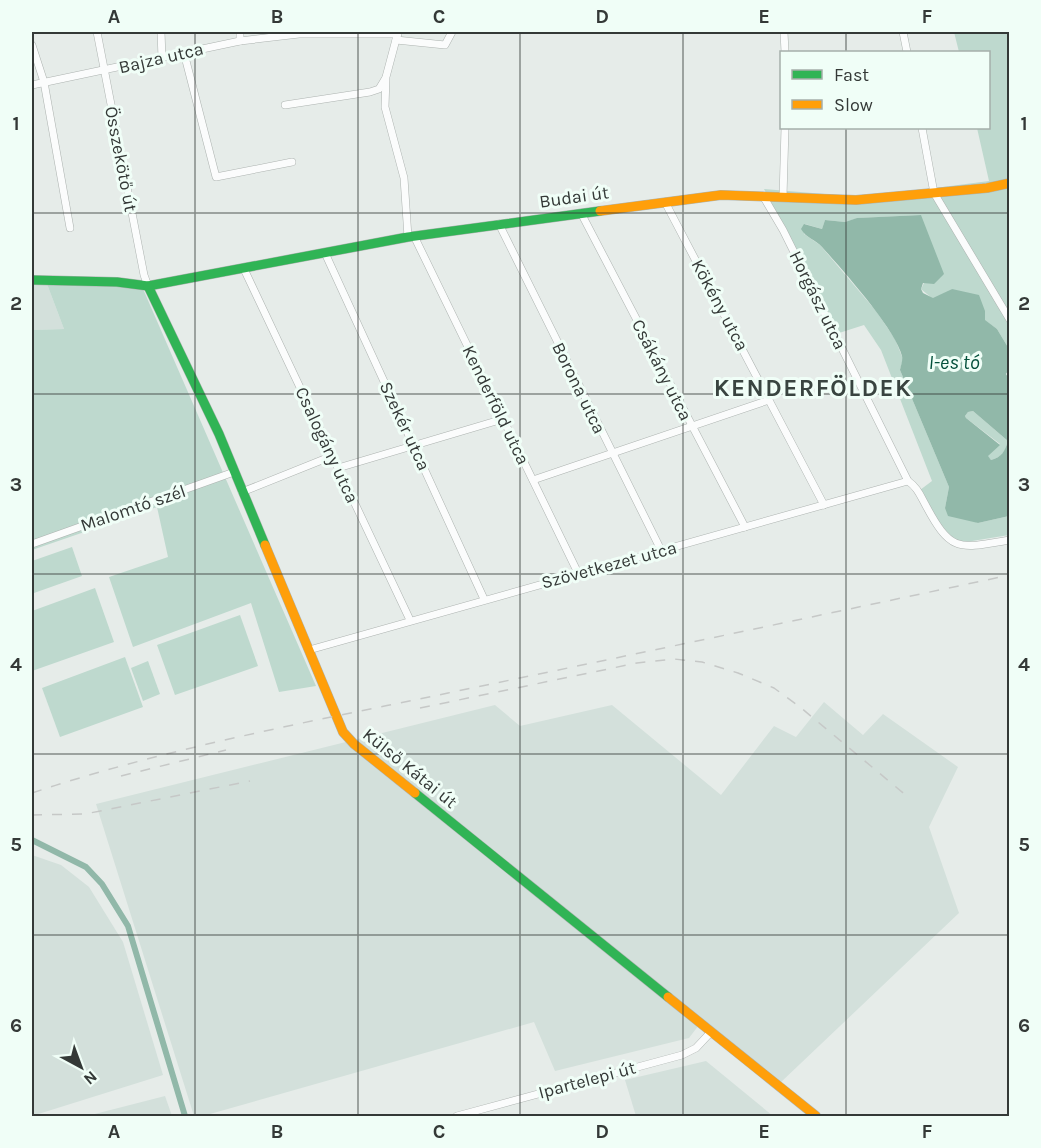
<svg xmlns="http://www.w3.org/2000/svg" width="1041" height="1148" viewBox="0 0 1041 1148" font-family="Karla,sans-serif">
  <rect width="100%" height="100%" fill="#e6ece9"/>
  <g fill="#d3e0db">
    <polygon points="32,275 44,276 64,329 32,330"/>
    <polygon points="824,702 863,735 883,714 958,767 929,827 959,913 780,1083 702,1021 689,1038 555,1071 534,1022 203,1116 194,1116 96,804 495,705 520,726 612,705 721,795 774,726 796,737"/>
    <polygon points="32,855 61,865 89,887 123,942 163,1075 32,1116"/>
    <polygon points="706,1061 773,1116 636,1116 625,1080"/>
    <polygon points="165,1096 172,1116 87,1116"/>
  </g>
  <g fill="#bed9ce">
    <polygon points="954,32 1009,32 1009,349 997,329 984,320 952,289 933,299 921,289 924,283 921,215 858,218 845,222 825,220 822,229 805,224 804,234 820,245 876,311 895,339 903,359 900,370 949,487 945,508 978,523 1009,516 1009,535 960,543 940,530 920,490 932,481 881,350 864,325 839,333 764,189 849,196 904,192 989,181 977,128 988,128 988,52 959,52"/>
    <polygon points="44,276 140,282 316,686 279,692 251,603 133,647 109,577 168,557 157,507 32,550 32,330 64,329"/>
    <path d="M973 411 1008 441C1005 452 1002 457 991 460L987 456 1000 444 966 418 965 416 968 412Z"/>
    <polygon points="72,547 82,576 34,593 32,584 32,561"/>
    <polygon points="95,588 114,642 32,671 32,611"/>
    <polygon points="240,615 258,666 175,695 157,645"/>
    <polygon points="125,657 143,707 60,737 42,688"/>
    <polygon points="148,661 160,694 143,701 131,668"/>
  </g>
  <path fill="#91b8a9" fill-rule="evenodd" d="M921 215 944 274 934 284 923 283 921 289 923 293 933 298 952 289 979 295 985 311V320L997 329 1009 349V369L1006 374 1010 381 1009 516 978 523 948 516 945 508 949 487 900 370C901 365 903 360 902 356 896 330 842 269 822 247 816 240 806 238 801 229L804 224 822 229 825 220 845 222 857 218ZM973 411 1008 441C1005 451 1002 457 991 460L988 456 1000 445 966 418 965 416 968 412Z"/>
  <g fill="none" stroke-linecap="round" stroke-linejoin="round">
    <polyline stroke="#91b8a9" stroke-width="6" points="32,840 86,867 102,884 128,926 185,1116"/>
    <defs>
      <g id="street">
        <polyline points="97,32 144,275 148,286"/>
        <polyline points="161,32 162,58"/>
        <polyline points="240,32 240,41"/>
        <polyline points="398,32 386,77 385,107 404,178 408,237"/>
        <polyline points="784,32 785,52"/>
        <polyline points="903,32 907,52"/>
        <polyline points="396,40 445,45 452,32"/>
        <polyline points="32,45 44,82 70,228"/>
        <polyline points="184,53 216,177 292,162"/>
        <polyline points="32,85 240,41 299,34 398,34"/>
        <polyline points="285,105 370,92 379,89 385,79"/>
        <polyline points="922,128 934,193 1010,320"/>
        <path d="M763 196 783 230 908 481C917 487 920 495 925 504 951 553 958 549 1010 540"/>
        <polyline points="783,197 785,128"/>
        <polyline points="665,202 824,505"/>
        <polyline points="581,213 745,527"/>
        <polyline points="499,224 661,550"/>
        <polyline points="414,236 578,573"/>
        <polyline points="325,253 484,599"/>
        <polyline points="244,269 410,620"/>
        <polyline points="338,468 503,419"/>
        <polyline points="533,480 769,400"/>
        <polyline points="242,492 332,456"/>
        <polyline points="32,544 234,472"/>
        <polyline points="309,650 908,481"/>
        <polyline points="457,1116 682,1055 696,1048 711,1032"/>
      </g>
      <g id="fast">
        <polyline points="32,280 117,282 148,286 408,237 600,211"/>
        <polyline points="148,286 219,434 265,545"/>
        <polyline points="415,793 668,997"/>
      </g>
      <g id="slow">
        <polyline points="600,211 721,195 856,200 987,188 1010,183"/>
        <polyline points="265,545 343,732 354,744 415,793"/>
        <polyline points="668,997 816,1116"/>
      </g>
    </defs>
    <use href="#street" stroke="#adb3b0" stroke-width="8"/>
    <use href="#fast" stroke="#adb3b0" stroke-width="10"/>
    <use href="#slow" stroke="#adb3b0" stroke-width="10"/>
    <use href="#street" stroke="#fbfcfc" stroke-width="7"/>
    <use href="#fast" stroke="#30b455" stroke-width="9"/>
    <use href="#slow" stroke="#ff9f0a" stroke-width="9"/>
    <g stroke="#c6c8c7" stroke-width="1.5" stroke-dasharray="10 10" stroke-linecap="butt">
      <polyline points="420,708 637,663 674,659 702,662 738,673 774,688 800,707 908,797"/>
      <polyline points="121,776 226,750"/>
      <path d="M32 793C167 748 308 722 448 693 635 654 822 615 1010 575"/>
      <polyline points="32,815 85,814 250,781"/>
    </g>
  </g>
  <path fill="none" stroke="#343937" stroke-width="1.5" stroke-opacity="0.55" d="M195 32V1116M358 32V1116M520 32V1116M683 32V1116M846 32V52M846 128V1116M32 213H1010M32 394H1010M32 574H1010M32 754H1010M32 935H1010"/>
  <g text-anchor="middle" stroke-width="6" stroke-linejoin="round" paint-order="stroke">
    <g font-size="18" fill="#343937" stroke="#f0fef7">
      <text transform="translate(161 58) rotate(-13)" y="6">Bajza utca</text>
      <text transform="translate(121 159) rotate(79)" y="6">Összekötő út</text>
      <text transform="translate(574 197) rotate(-8)" y="6">Budai út</text>
      <text transform="translate(818 300) rotate(64)" y="6">Horgász utca</text>
      <text transform="translate(720 305) rotate(62)" y="6">Kökény utca</text>
      <text transform="translate(662 370) rotate(63)" y="6">Csákány utca</text>
      <text transform="translate(579 388) rotate(64)" y="6">Borona utca</text>
      <text transform="translate(496 405) rotate(64)" y="6">Kenderföld utca</text>
      <text transform="translate(405 426) rotate(65)" y="6">Szekér utca</text>
      <text transform="translate(327 445) rotate(65)" y="6">Csalogány utca</text>
      <text transform="translate(133 508) rotate(-19)" y="6">Malomtó szél</text>
      <text transform="translate(609 565) rotate(-15)" y="6">Szövetkezet utca</text>
      <text transform="translate(410 768) rotate(39)" y="6">Külső Kátai út</text>
      <text transform="translate(587 1080) rotate(-15)" y="6">Ipartelepi út</text>
    </g>
    <g font-size="20" font-style="italic" fill="#03503b" stroke="#f0fef7">
      <text x="954" y="369">I-es tó</text>
    </g>
    <g font-size="24" font-weight="bold" letter-spacing="1.5" fill="#394440" stroke="#f0fef7">
      <text x="813" y="396">KENDERFÖLDEK</text>
    </g>
  </g>
  <rect width="1041" height="1148" fill="none" stroke="#f0fef7" stroke-width="66"/>
  <rect x="780" y="51" width="210" height="78" fill="#f0fef7" stroke="#a5afaa" stroke-width="1.5"/>
  <rect x="792" y="70" width="30" height="9" fill="#30b455" stroke="#a5afaa" stroke-width="1.5"/>
  <text x="834" y="81" font-size="18" fill="#343937">Fast</text>
  <rect x="792" y="100" width="30" height="9" fill="#ff9f0a" stroke="#a5afaa" stroke-width="1.5"/>
  <text x="834" y="111" font-size="18" fill="#343937">Slow</text>
  <g transform="translate(81 1067) rotate(139)" stroke="#f0fef7" stroke-width="4.5" paint-order="stroke">
  <path d="M0-4.5L10 22L0 15L-10 22Z" fill="#343937"/>
  <text y="-9" font-size="16" font-weight="bold" text-anchor="middle" fill="#343937">N</text>
  </g>
  <rect x="33" y="33" width="975" height="1082" fill="none" stroke="#343937" stroke-width="2"/>
  <g font-size="20" text-anchor="middle" font-weight="bold" fill="#343937">
    <text x="114" y="23">A</text>
    <text x="277" y="23">B</text>
    <text x="439" y="23">C</text>
    <text x="602" y="23">D</text>
    <text x="764" y="23">E</text>
    <text x="927" y="23">F</text>
    <text x="16" y="130">1</text>
    <text x="1024" y="130">1</text>
    <text x="16" y="310">2</text>
    <text x="1024" y="310">2</text>
    <text x="16" y="491">3</text>
    <text x="1024" y="491">3</text>
    <text x="16" y="671">4</text>
    <text x="1024" y="671">4</text>
    <text x="16" y="851">5</text>
    <text x="1024" y="851">5</text>
    <text x="16" y="1032">6</text>
    <text x="1024" y="1032">6</text>
    <text x="114" y="1138">A</text>
    <text x="277" y="1138">B</text>
    <text x="439" y="1138">C</text>
    <text x="602" y="1138">D</text>
    <text x="764" y="1138">E</text>
    <text x="927" y="1138">F</text>
  </g>
</svg>
